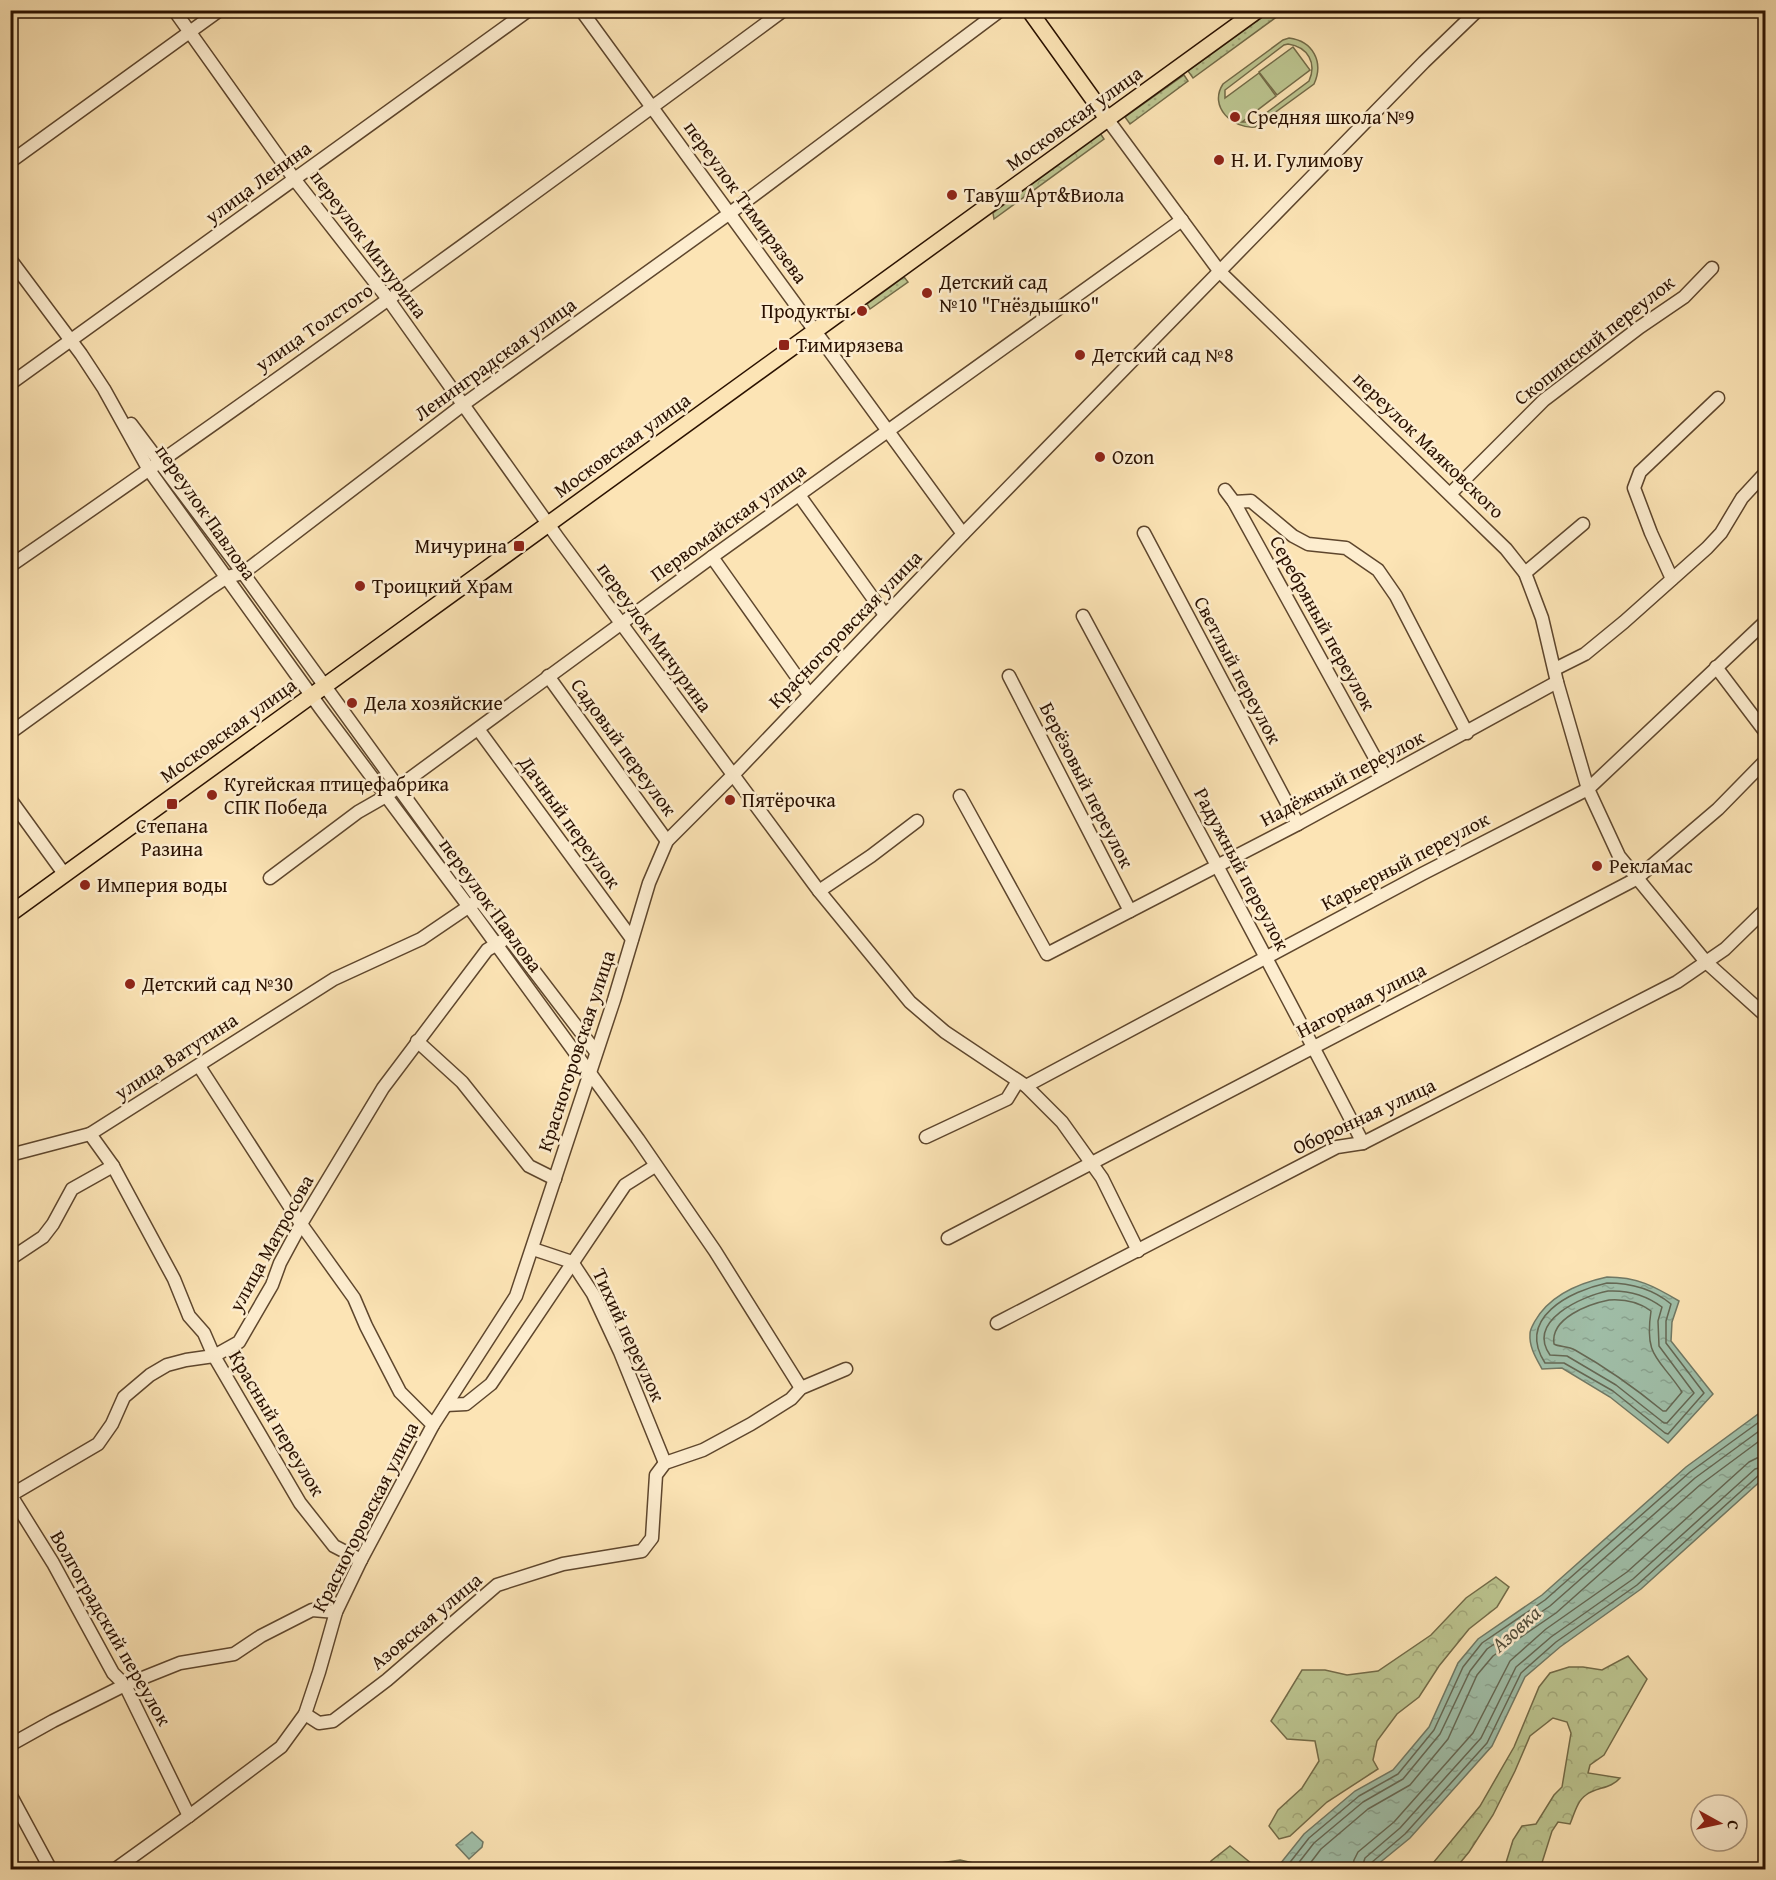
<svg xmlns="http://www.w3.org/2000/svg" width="1776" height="1880" viewBox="0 0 1776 1880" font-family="'Gentium Book Plus',serif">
  <defs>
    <pattern id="grass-dots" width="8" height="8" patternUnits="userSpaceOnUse" patternTransform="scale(1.5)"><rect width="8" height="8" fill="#bcc590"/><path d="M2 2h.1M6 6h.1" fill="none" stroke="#a2a87a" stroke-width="1.8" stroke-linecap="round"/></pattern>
    <pattern id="forest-crowns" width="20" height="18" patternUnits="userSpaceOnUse" patternTransform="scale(1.5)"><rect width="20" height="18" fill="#bcc590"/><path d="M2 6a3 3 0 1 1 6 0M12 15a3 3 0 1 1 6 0" fill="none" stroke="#a2a87a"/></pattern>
    <pattern id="water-ripples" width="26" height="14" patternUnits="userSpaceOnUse" patternTransform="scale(1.5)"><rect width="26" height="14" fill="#a0bfa9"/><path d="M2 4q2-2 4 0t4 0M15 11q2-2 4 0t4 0" fill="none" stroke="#8aa390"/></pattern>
  </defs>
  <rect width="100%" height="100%" fill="#fce4b5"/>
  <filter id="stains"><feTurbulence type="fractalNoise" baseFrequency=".00333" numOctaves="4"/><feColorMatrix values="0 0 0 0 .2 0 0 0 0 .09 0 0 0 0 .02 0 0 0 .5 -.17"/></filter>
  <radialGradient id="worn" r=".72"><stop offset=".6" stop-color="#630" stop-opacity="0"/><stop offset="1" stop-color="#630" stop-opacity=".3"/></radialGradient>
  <g fill="url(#grass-dots)" stroke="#736b48" stroke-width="1.5">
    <polygon points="1271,11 1282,13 1193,78 1188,71"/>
    <polygon points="1184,75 1188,81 1130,124 1125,117"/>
    <polygon points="904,277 908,282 870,309 867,304"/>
  </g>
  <g fill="url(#forest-crowns)" stroke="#736b48" stroke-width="1.5">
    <polygon points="1100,133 1104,139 994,219 993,213"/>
    <polygon points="1496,1577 1509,1587 1497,1607 1469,1629 1439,1666 1419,1697 1397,1714 1377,1741 1373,1760 1378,1769 1327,1802 1290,1836 1279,1839 1269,1826 1278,1810 1302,1788 1319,1761 1315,1741 1287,1739 1271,1721 1302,1670 1325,1670 1347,1675 1378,1671 1431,1635 1466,1598"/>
    <path d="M1628 1656 1647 1679 1604 1755 1590 1765 1588 1773 1620 1778C1611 1789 1596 1787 1586 1795 1577 1801 1574 1815 1570 1824L1558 1822 1552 1831 1540 1869H1502L1505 1866 1513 1840 1522 1826 1536 1824 1554 1795 1562 1787 1571 1733 1567 1722 1553 1718 1530 1736 1515 1771 1493 1815 1469 1852 1455 1869H1431L1433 1863 1480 1806 1514 1747 1539 1687 1550 1673 1569 1667H1583L1602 1670Z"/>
    <polygon points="1230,1846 1257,1868 1258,1869 1208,1869 1211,1861"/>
    <polygon points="960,1860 982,1865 987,1869 938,1869 941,1863"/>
  </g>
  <g fill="#bcc590" stroke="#736b48" stroke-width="1.5" fill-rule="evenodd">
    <path d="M1289 38C1313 41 1324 62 1314 84L1255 127C1233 129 1208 107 1223 84L1283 40ZM1288 44C1308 47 1317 63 1309 81L1254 122H1242L1276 96 1259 73 1225 98V90L1284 45Z"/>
    <polygon points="1293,47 1310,70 1277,95 1259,72"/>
  </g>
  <g fill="url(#water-ripples)" stroke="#717965" stroke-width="1.5">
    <path d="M1607 1277C1637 1277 1654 1286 1679 1301L1672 1322 1671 1341 1713 1394 1668 1443 1610 1397 1562 1368 1542 1369C1536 1358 1529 1347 1530 1334 1530 1329 1533 1325 1535 1321 1550 1295 1579 1283 1607 1277Z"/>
    <polygon points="1765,1409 1765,1477 1641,1589 1560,1647 1525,1677 1492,1746 1410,1838 1372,1869 1276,1869 1304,1834 1355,1791 1393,1770 1429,1727 1458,1663 1478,1639 1542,1595 1686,1467"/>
    <polygon points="472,1832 483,1842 482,1847 469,1859 456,1845"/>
  </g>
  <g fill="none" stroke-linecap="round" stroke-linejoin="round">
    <g stroke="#656854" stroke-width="1.5">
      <path d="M1607 1283C1630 1283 1653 1289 1671 1304L1666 1321V1343L1704 1393 1668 1434 1665 1433 1613 1391 1564 1363H1545C1516 1318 1570 1291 1607 1283Z"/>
      <path d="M1608 1291C1628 1290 1646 1295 1662 1307L1658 1321 1659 1346 1694 1393 1667 1423H1664L1616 1385 1567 1356 1550 1355C1526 1321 1582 1296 1608 1291Z"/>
      <path d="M1609 1300C1624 1299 1639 1302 1651 1311 1644 1358 1659 1357 1682 1392L1666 1411H1663C1635 1388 1607 1368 1575 1350 1568 1346 1559 1347 1554 1344 1550 1318 1589 1304 1609 1300Z"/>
      <polyline points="1284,1870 1309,1838 1359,1796 1398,1774 1434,1730 1463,1667 1482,1643 1545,1600 1690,1472 1766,1417"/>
      <polyline points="1293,1870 1314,1843 1363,1802 1403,1779 1440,1734 1470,1671 1487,1649 1550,1606 1695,1478 1766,1426"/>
      <polyline points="1305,1870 1321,1849 1368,1809 1410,1785 1448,1739 1477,1675 1493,1656 1556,1613 1700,1485 1766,1436"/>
      <polyline points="1352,1870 1354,1860 1358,1852 1394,1822 1473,1733 1510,1661 1546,1629 1627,1572 1749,1462 1757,1458 1766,1457"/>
      <polyline points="1361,1870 1365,1858 1400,1828 1481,1738 1516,1667 1551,1637 1633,1579 1755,1469 1766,1466"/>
      <polyline points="1369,1870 1371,1863 1405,1834 1487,1743 1521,1673 1556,1642 1637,1585 1759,1475 1766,1473"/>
    </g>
    <defs>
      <g id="minor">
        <polyline points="174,10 295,180 388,299 558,538 819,891 910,1002 945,1032 1026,1086 1062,1122 1102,1178 1138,1251"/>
        <polyline points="581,10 963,534"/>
        <polyline points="1108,120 1220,272 1506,549 1525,573 1542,618 1557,682 1588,789 1619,856 1706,962 1766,1016"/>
        <polyline points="10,162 220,10"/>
        <polyline points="10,259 81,354 104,389 149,470 321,709 469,907 638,1139 715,1251 801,1388"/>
        <polyline points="10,384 529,10"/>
        <polyline points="131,424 243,573 479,899 596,1052"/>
        <polyline points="1225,490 1234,502 1385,776"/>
        <polyline points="1450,494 1544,400 1640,327 1684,297 1712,268"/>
        <polyline points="799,495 885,615"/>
        <polyline points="1234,502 1251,501 1293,536 1308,544 1346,548 1378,570 1396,596 1467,733"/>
        <polyline points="1144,533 1298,824"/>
        <polyline points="712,557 809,694"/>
        <path d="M10 566C272 386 528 199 784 10"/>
        <polyline points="1525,573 1583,524"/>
        <polyline points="1672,579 1651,533 1634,488 1640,472 1718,398"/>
        <path d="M1083 616C1177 791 1272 966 1363 1143"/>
        <polyline points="1716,667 1766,733"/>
        <polyline points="1555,669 1585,654 1624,622 1707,548 1721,533 1742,498 1766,472"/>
        <polyline points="548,676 667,841"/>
        <polyline points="1009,676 1130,911"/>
        <polyline points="478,729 632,939"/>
        <polyline points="10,733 212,587 227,577 243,573 464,404 730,213 1001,10"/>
        <polyline points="960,796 1047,954 1298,824 1557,682"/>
        <polyline points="10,799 65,875"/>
        <polyline points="270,878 358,812 386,796 712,557 1182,220"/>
        <polyline points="819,891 871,856 917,821"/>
        <polyline points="417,1041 462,1082 529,1166 555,1179"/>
        <polyline points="199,1066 301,1224 354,1298 366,1326 400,1392 433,1425"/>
        <polyline points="1026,1086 1422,874 1588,789 1766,621"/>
        <polyline points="90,1134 113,1166 174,1279 189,1316 204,1333 214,1356 300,1503 334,1546 361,1560"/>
        <polyline points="926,1137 1007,1099 1018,1081"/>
        <polyline points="10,1155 90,1134 334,979 421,939 474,903"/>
        <polyline points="948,1238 1636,879 1718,809 1766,760"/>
        <polyline points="533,1249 572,1262 593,1294 620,1352 665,1463"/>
        <polyline points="10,1259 43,1237 53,1224 72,1189 113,1166"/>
        <polyline points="997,1323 1337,1147 1363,1143 1677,982 1725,949 1766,909"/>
        <polyline points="446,1405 466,1404 491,1384 625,1185 655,1166"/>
        <polyline points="10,1494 53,1563 113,1673 125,1685 189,1816"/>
        <polyline points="11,1495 98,1444 112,1424 124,1397 150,1375 167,1365 186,1360 214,1356 239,1342 272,1285 280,1263 301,1224 383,1088 487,950 502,941"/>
        <polyline points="305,1714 319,1723 333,1721 387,1680 497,1585 563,1564 642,1551 652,1538 656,1475 665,1463 703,1450 751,1424 791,1399 801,1388 846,1369"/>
        <polyline points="10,1745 53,1721 125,1685 180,1663 234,1654 261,1636 312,1610 336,1612"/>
        <polyline points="10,1794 51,1870"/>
        <polyline points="114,1870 189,1816 281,1747 305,1714 319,1672 336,1612 361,1560 433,1425 516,1296 614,1000 649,883 667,841 733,775 963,534 1424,62 1478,10"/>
      </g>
      <g id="major">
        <polyline points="1029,10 1108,120"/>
        <polyline points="10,914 1258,10"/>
      </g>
    </defs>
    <use href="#minor" stroke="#5e462d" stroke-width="15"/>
    <use href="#major" stroke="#2a1100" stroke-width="18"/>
    <use href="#minor" stroke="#fdedcf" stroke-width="12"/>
    <use href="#major" stroke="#fce4b5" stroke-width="15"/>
  </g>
  <g fill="#8f2418" stroke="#fdedcf" stroke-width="2">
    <circle cx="1235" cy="117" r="6"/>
    <circle cx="1219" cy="160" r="6"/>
    <circle cx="952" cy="195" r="6"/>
    <circle cx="927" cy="293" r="6"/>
    <circle cx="862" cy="311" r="6"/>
    <rect x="778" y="339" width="12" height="12" rx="3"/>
    <circle cx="1080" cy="355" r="6"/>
    <circle cx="1100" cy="457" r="6"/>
    <rect x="513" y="540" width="12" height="12" rx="3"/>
    <circle cx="360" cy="586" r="6"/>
    <circle cx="352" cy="703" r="6"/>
    <circle cx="212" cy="795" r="6"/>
    <circle cx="730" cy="800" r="6"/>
    <rect x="166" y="798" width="12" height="12" rx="3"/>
    <circle cx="1597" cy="866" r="6"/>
    <circle cx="85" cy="885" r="6"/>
    <circle cx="130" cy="984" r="6"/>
  </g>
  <g text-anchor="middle" stroke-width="5" stroke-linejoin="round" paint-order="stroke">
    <g font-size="20" fill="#2a1100" stroke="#fdedcf" text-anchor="start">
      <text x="1247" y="124">Средняя школа №9</text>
      <text x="1231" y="167">Н. И. Гулимову</text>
      <text x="964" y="202">Тавуш Арт&amp;Виола</text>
      <text x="939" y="289">Детский сад<tspan x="939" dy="23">№10 "Гнёздышко"</tspan></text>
      <text x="850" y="318" text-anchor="end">Продукты</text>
      <text x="796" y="352">Тимирязева</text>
      <text x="1092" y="362">Детский сад №8</text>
      <text x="1112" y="464">Ozon</text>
      <text x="507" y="553" text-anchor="end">Мичурина</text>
      <text x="372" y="593">Троицкий Храм</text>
      <text x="364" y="710">Дела хозяйские</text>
      <text x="224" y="791">Кугейская птицефабрика<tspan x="224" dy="23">СПК Победа</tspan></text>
      <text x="742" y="807">Пятёрочка</text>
      <text x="172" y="833" text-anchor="middle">Степана<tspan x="172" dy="23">Разина</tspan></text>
      <text x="1609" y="873">Рекламас</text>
      <text x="97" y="892">Империя воды</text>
      <text x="142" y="991">Детский сад №30</text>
    </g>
    <g font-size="20" fill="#2a1100" stroke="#fdedcf">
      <text transform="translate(1074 118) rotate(-36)" y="7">Московская улица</text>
      <text transform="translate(258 182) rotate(-36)" y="7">улица Ленина</text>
      <text transform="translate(746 202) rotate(54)" y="7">переулок Тимирязева</text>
      <text transform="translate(369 244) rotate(53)" y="7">переулок Мичурина</text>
      <text transform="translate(314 327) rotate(-35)" y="7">улица Толстого</text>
      <text transform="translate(1594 340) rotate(-38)" y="7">Скопинский переулок</text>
      <text transform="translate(495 359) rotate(-36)" y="7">Ленинградская улица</text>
      <text transform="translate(622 445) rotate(-36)" y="7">Московская улица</text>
      <text transform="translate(1429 445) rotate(44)" y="7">переулок Маяковского</text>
      <text transform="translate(206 512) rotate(55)" y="7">переулок Павлова</text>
      <text transform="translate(728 522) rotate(-36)" y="7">Первомайская улица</text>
      <text transform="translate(1323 623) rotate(61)" y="7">Серебряный переулок</text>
      <text transform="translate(845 629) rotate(-46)" y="7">Красногоровская улица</text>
      <text transform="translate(655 637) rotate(54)" y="7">переулок Мичурина</text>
      <text transform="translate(1238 670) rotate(62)" y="7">Светлый переулок</text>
      <text transform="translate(228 730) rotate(-36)" y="7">Московская улица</text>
      <text transform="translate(624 747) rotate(54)" y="7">Садовый переулок</text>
      <text transform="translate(1342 778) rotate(-28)" y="7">Надёжный переулок</text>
      <text transform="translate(1087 785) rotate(63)" y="7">Берёзовый переулок</text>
      <text transform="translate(570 822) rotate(54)" y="7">Дачный переулок</text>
      <text transform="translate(1405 861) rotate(-28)" y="7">Карьерный переулок</text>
      <text transform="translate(1242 869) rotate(62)" y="7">Радужный переулок</text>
      <text transform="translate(491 905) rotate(54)" y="7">переулок Павлова</text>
      <text transform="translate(1361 1000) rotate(-27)" y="7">Нагорная улица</text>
      <text transform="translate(576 1051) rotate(-72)" y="7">Красногоровская улица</text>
      <text transform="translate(176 1056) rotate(-33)" y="7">улица Ватутина</text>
      <text transform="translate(1364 1116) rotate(-25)" y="7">Оборонная улица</text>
      <text transform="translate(271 1243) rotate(-61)" y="7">улица Матросова</text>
      <text transform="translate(629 1335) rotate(65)" y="7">Тихий переулок</text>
      <text transform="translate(277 1423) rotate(59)" y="7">Красный переулок</text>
      <text transform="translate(365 1517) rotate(-63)" y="7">Красногоровская улица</text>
      <text transform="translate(426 1621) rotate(-40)" y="7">Азовская улица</text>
      <text transform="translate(111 1628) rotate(60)" y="7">Волгоградский переулок</text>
    </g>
    <g font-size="21" font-style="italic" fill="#534e3b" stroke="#fdedcf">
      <text transform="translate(1516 1629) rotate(-42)" y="7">Азовка</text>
    </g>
  </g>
  <rect width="1776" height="1880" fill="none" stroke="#fce4b5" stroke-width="36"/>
  <rect x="12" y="12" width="1752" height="1856" fill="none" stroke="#2a1100" stroke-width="3"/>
  <rect x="18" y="18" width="1740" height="1844" fill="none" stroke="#2a1100" stroke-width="1.5"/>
  <g transform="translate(1719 1823) rotate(98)"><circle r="28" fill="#fdedcf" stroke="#a9957c" stroke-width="1.5"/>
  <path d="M0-4.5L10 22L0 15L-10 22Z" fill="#8f2418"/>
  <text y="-9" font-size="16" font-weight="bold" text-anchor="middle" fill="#2a1100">С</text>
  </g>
  <rect width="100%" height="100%" filter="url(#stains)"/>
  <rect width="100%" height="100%" fill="url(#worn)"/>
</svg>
